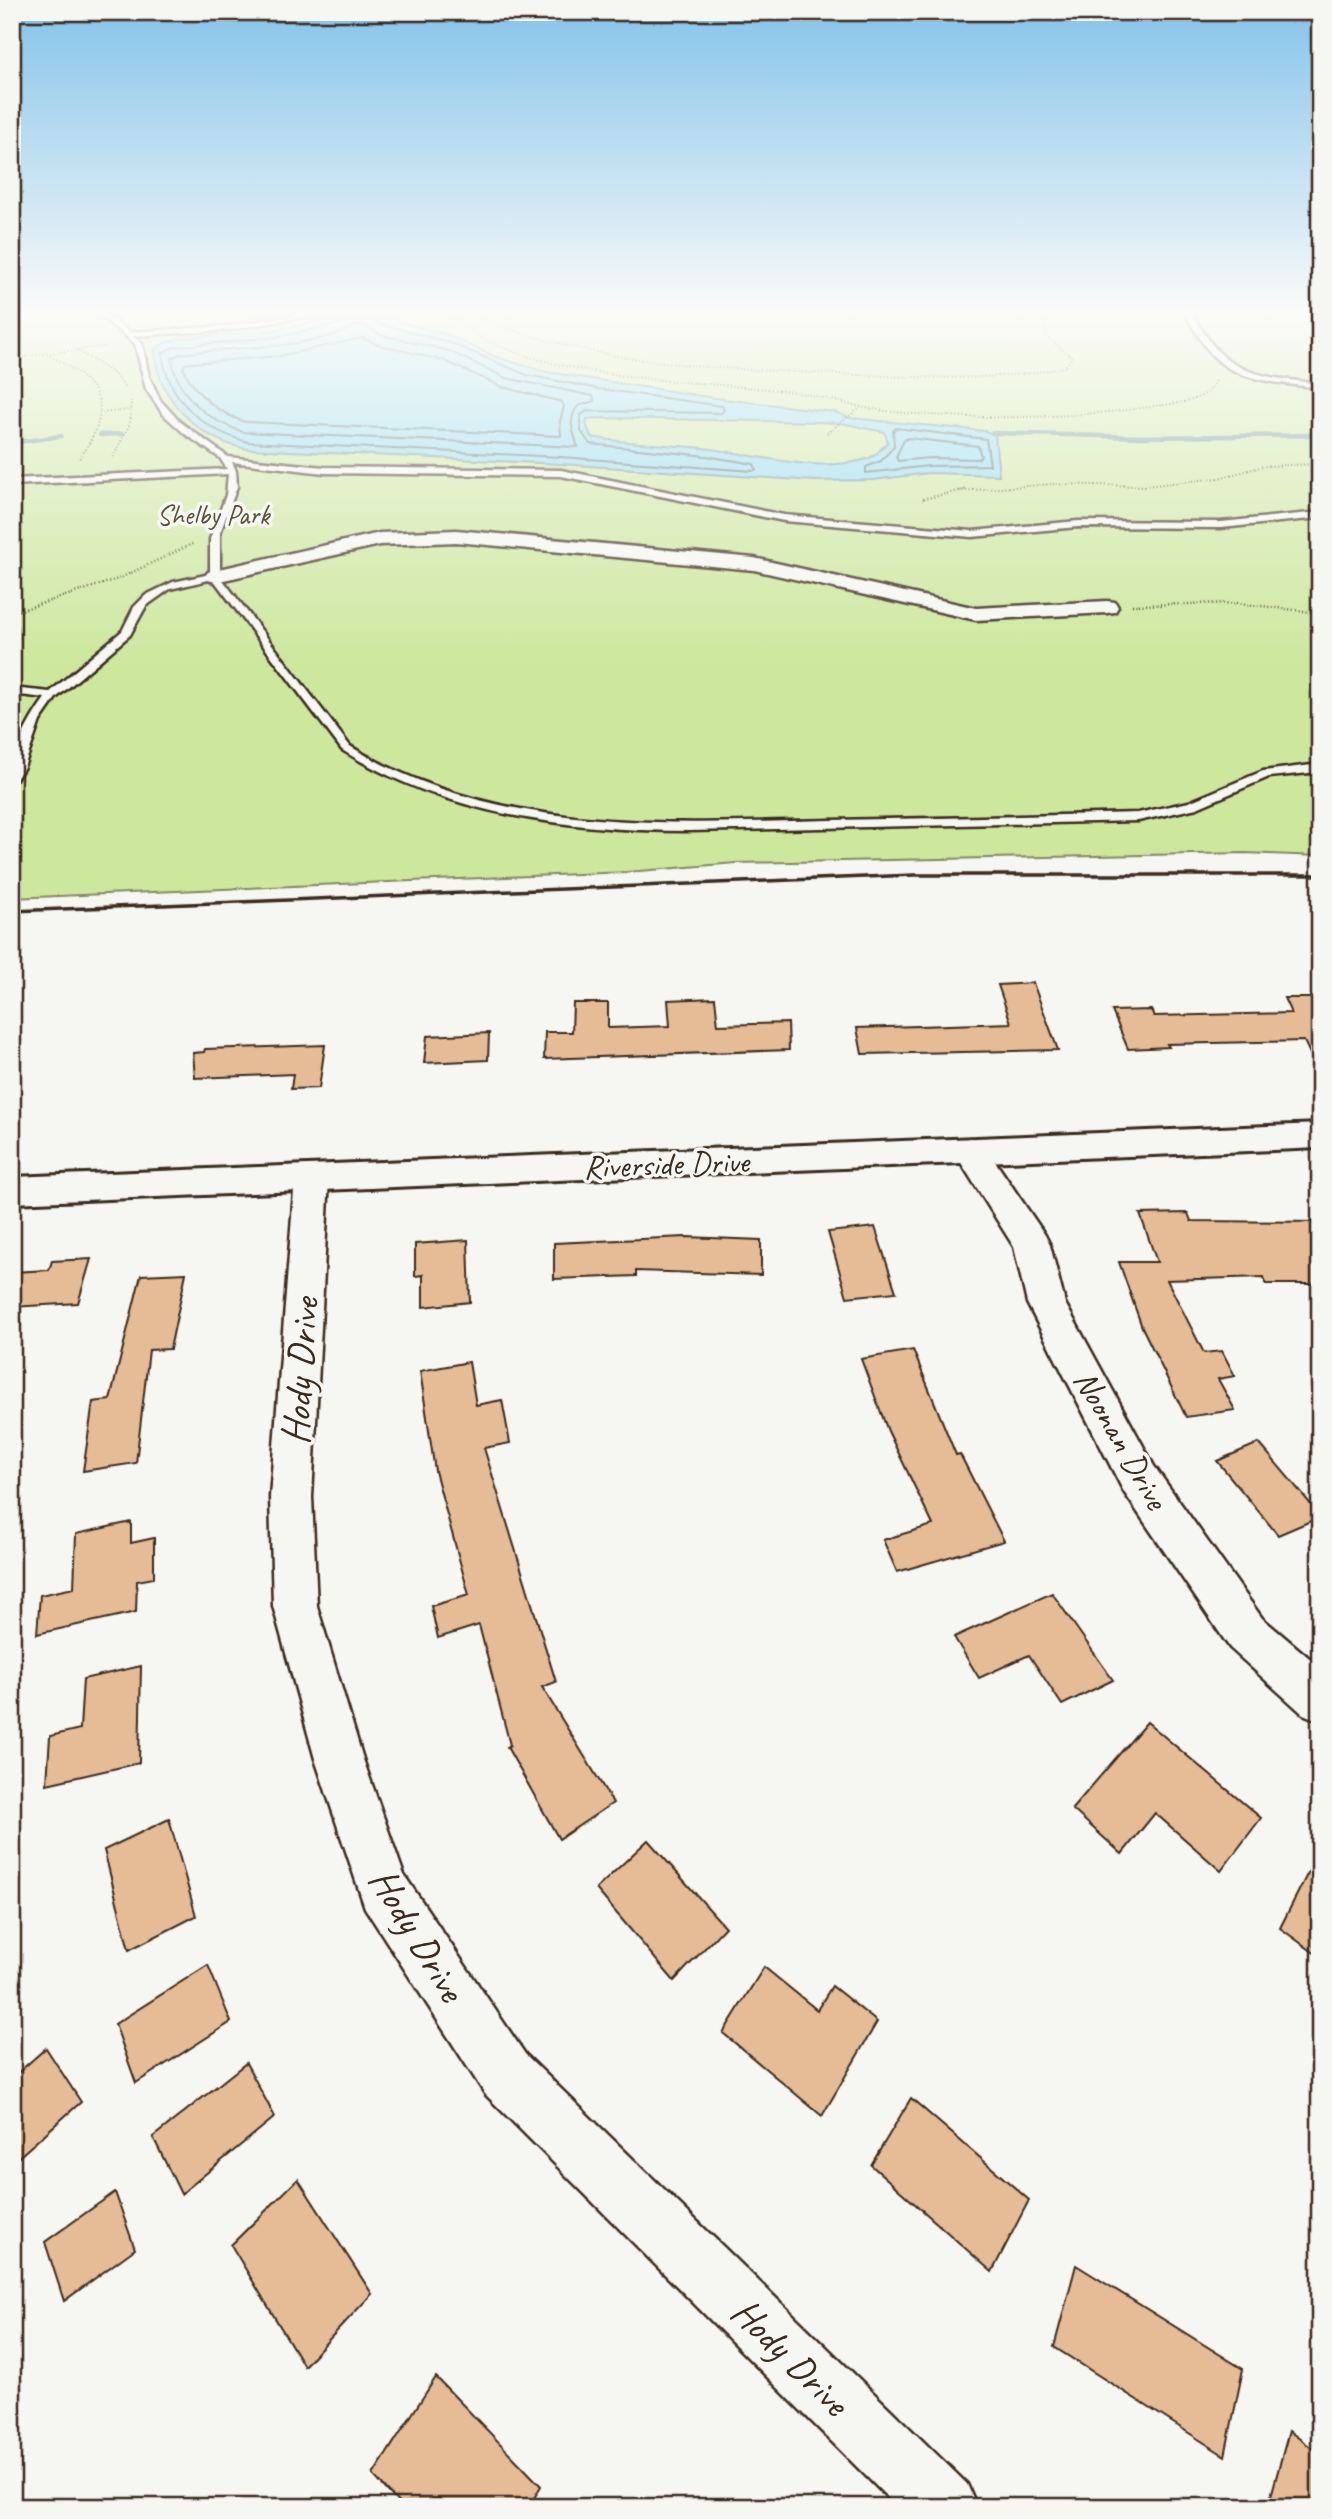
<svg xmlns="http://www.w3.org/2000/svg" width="1332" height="2519" viewBox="0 0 1332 2519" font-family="Caveat,sans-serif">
  <rect width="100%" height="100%" fill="#f6f6f2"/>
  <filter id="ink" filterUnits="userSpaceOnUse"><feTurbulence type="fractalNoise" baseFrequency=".0143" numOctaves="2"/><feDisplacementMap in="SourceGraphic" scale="14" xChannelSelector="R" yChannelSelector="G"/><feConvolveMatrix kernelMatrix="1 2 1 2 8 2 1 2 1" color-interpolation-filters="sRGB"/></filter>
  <g filter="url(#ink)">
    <polygon fill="#cde79d" stroke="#84885e" stroke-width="2" points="12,312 1320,312 1320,856 1245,853 736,863 627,872 12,898"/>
    <path fill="#8edaee" stroke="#6d949b" stroke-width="2" fill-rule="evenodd" d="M349 315H375L445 334 496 357 546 372 715 398 835 412 850 418 985 431 995 435 999 475 929 473 874 480 814 481 560 464 247 449C200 441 156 398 155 350L162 344 181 338 275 330ZM599 418 817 422 841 423 884 432 888 442C879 450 877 457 863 460 811 473 755 454 703 448 666 444 628 444 591 437L586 423 587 419Z"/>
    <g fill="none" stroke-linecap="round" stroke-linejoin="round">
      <g stroke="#5c7071" stroke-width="2">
        <path d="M353 312 352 319 347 322 276 337 174 347 162 353C168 400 203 430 248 442L560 457 753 471 756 469 754 464 706 456 590 444 581 431V415L587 411 721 413 724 410 722 406 599 389 527 375 448 342 380 324 371 320 369 312"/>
        <path d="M361 324 381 335 449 351 506 378 593 396 594 401 578 406C567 420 573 432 578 447L243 432C209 421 176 396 172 358L180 354C240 345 305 352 361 324Z"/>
        <path d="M362 338 379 345 445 361 502 387 562 402 564 406 560 421 561 436 245 422C218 413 195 394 183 368L185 364 193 363 279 356Z"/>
        <polygon points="896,428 986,439 990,465 929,466 866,473 866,467 881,461 894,446 893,431"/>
        <polygon points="908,438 978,446 981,456 978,459 929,458 898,461 896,457 904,440"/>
      </g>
      <g stroke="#6d949b" stroke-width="4.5">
        <polyline points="992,433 1141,437 1320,435"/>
        <polyline points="100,435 122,434"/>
        <polyline points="12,443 61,436"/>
      </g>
    </g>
    <g fill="#e5bc95" stroke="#3b2a1e" stroke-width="2">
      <polygon points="1033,983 1058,1050 862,1054 857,1028 1011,1023 998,985"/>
      <polygon points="715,998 718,1025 788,1023 789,1050 544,1059 545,1032 572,1032 573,1003 608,1003 608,1028 670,1026 668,1000"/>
      <polygon points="1284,998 1320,998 1320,1075 1304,1041 1167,1044 1169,1047 1128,1049 1112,1011 1151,1010 1154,1016 1291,1013"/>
      <polygon points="489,1033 488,1060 424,1063 427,1036"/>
      <polygon points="325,1045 319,1088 291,1089 293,1074 195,1078 193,1053 204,1052 205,1049"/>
      <polygon points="1188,1213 1191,1221 1320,1222 1320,1284 1266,1284 1264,1277 1167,1280 1204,1353 1222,1351 1235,1376 1218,1379 1235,1410 1186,1417 1142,1327 1119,1262 1157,1262 1140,1214"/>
      <polygon points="875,1227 896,1292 847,1297 828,1232"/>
      <polygon points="686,1237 761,1240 761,1275 636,1271 636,1276 554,1279 554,1243"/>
      <polygon points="468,1240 470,1302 423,1307 423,1275 415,1276 415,1244"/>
      <polygon points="91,1259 78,1303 12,1307 12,1272 49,1270 52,1261"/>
      <polygon points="186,1273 170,1349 149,1350 136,1463 83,1471 93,1402 110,1400 141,1275"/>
      <polygon points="913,1350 956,1455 960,1454 1004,1541 897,1572 883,1540 933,1525 888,1431 861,1359"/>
      <polygon points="469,1362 476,1405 502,1400 510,1443 484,1448 556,1682 542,1687 613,1803 559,1839 507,1747 510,1745 479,1625 438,1638 431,1606 469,1595 435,1471 420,1371"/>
      <polygon points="1259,1443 1320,1515 1320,1517 1278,1535 1217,1461"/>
      <polygon points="131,1522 131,1543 154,1538 154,1578 137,1581 136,1612 37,1634 40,1595 74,1588 76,1534"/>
      <polygon points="1052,1593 1113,1680 1062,1705 1029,1655 979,1678 954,1637"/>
      <polygon points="141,1666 139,1763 47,1784 50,1736 80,1729 83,1679"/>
      <polygon points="1147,1722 1261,1818 1221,1871 1155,1813 1122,1854 1072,1809"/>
      <polygon points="169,1819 196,1916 129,1950 104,1850"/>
      <polygon points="648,1840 725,1927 674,1981 596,1889"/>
      <polygon points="1320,1849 1320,1957 1280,1928"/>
      <polygon points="208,1965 231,2022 136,2083 115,2024"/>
      <polygon points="764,1967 817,2010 832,1986 877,2022 822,2116 723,2033"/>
      <polygon points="46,2048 81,2102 12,2163 12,2078"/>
      <polygon points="246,2063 275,2117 181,2194 153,2137"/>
      <polygon points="911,2098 1029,2200 992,2272 871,2165"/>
      <polygon points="298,2179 372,2294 304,2366 231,2245"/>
      <polygon points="115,2192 135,2249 64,2301 45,2242"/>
      <polygon points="1076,2265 1243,2369 1225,2456 1054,2347"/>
      <polygon points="436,2377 541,2486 529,2507 402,2507 373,2475"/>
      <polygon points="1289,2431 1320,2454 1320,2507 1268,2507"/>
    </g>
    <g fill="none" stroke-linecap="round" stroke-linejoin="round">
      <defs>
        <g id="lane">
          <path d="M96 312H104L129 332 228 326 314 312H332L228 330 133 336 142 343 149 376 160 400 179 421 228 457 324 467 561 470 784 515 972 531 1078 521 1221 522 1320 512V518L1221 528 1078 527 972 537 784 521 561 476 324 473 232 462 236 471 237 487 220 533V576L350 746C495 835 667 824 830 820 933 818 1035 816 1138 813L1189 802 1263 771 1320 764V772L1269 777 1197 808 1138 821 689 831C570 831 445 815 342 750L213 579 170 589 146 606 130 635 56 698 40 721 24 767 16 779 12 780C12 750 28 722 45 698L12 694V688L50 692 122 631 134 607 146 595 173 582 210 574V539L226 495 228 474 12 485V479L227 469 220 458 185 434 163 414 146 389 135 344Z"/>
          <path d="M1184 312H1191C1200 326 1208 342 1220 353 1244 378 1287 379 1320 384V388C1286 383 1241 383 1215 358 1202 345 1194 327 1184 312Z"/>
        </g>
        <g id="street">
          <polygon points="456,530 754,558 976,608 1107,601 1115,602 1118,607 1115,612 1107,613 976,620 754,570 456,542 380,545 215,582 208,580 205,576 208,572 215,570 380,533"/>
          <polygon points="970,1138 982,1142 1045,1235 1050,1245 1065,1303 1154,1466 1262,1618 1320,1667 1320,1721 1303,1714 1230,1648 1124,1492 1027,1303 1014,1247 953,1150 958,1142"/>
          <polygon points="312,1166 324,1169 329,1178 312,1497 317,1606 363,1759 404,1875 525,2054 967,2484 977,2507 897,2507 485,2094 365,1908 315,1759 273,1606 270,1497 295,1178 300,1169"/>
        </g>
        <polygon id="secondary" points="1320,1124 1320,1148 12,1203 12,1177"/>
      </defs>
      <use href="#lane" stroke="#3b2a1e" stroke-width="5"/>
      <use href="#street" stroke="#3b2a1e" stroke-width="5"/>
      <use href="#secondary" stroke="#3b2a1e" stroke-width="6"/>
      <g stroke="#3b2a1e" stroke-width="2" stroke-dasharray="1 2.5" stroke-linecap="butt">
        <path d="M446 312C466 329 484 341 509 350 594 381 697 381 786 391 820 395 852 407 885 411 973 421 1067 419 1155 406 1170 404 1193 403 1206 393 1210 390 1213 385 1216 381"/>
        <path d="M470 312C492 325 515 331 539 338 638 367 736 369 838 374 913 377 991 383 1065 367L1072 357 1045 336 1048 312"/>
        <polyline points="77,350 114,374 125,387"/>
        <path d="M47 354C101 383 117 405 79 459"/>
        <polyline points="12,358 109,346"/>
        <polyline points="102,413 132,410"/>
        <polyline points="827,433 861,407"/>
        <polyline points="113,457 130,424 131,401"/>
        <polyline points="959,491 1052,484 1145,486 1219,478 1264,466 1320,464"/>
      </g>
      <g stroke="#3b2a1e" stroke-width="2.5" stroke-dasharray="1 2.5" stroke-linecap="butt">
        <polyline points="923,499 967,489"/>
        <polyline points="1132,605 1237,603 1320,613"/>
        <polyline points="12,613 118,579 194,543"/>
      </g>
      <use href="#lane" fill="#f6f6f2" fill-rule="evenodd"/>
      <use href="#street" fill="#f6f6f2" fill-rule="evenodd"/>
      <use href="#secondary" fill="#f6f6f2" fill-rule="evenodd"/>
      <polyline stroke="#3b2a1e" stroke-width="3.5" points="12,911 914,875 1320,875"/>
    </g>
  </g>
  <linearGradient id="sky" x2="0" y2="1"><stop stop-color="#84c3ea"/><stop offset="0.47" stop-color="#fbfbf9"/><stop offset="1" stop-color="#fbfbf9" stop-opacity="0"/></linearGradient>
  <rect width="1332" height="665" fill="url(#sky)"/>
  <g text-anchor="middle" stroke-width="7" stroke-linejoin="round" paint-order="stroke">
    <g font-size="28" fill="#585037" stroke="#f6f6f2">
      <text x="213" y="524">Shelby Park</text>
    </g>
    <g font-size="33" fill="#3b2a1e" stroke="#f6f6f2">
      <text transform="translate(666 1163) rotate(-2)" y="12">Riverside Drive</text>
      <text transform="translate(1122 1439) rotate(60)" y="12">Noonan Drive</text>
    </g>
    <g font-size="40" fill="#3b2a1e" stroke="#f6f6f2">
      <text transform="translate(299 1371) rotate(-86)" y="14">Hody Drive</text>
      <text transform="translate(418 1934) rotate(59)" y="14">Hody Drive</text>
      <text transform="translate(791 2356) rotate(45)" y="14">Hody Drive</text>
    </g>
  </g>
  <rect width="1332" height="2519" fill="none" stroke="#f6f6f2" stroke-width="42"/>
  <rect x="21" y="21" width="1290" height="2477" fill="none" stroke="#3b2a1e" stroke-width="2.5" filter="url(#ink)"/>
</svg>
